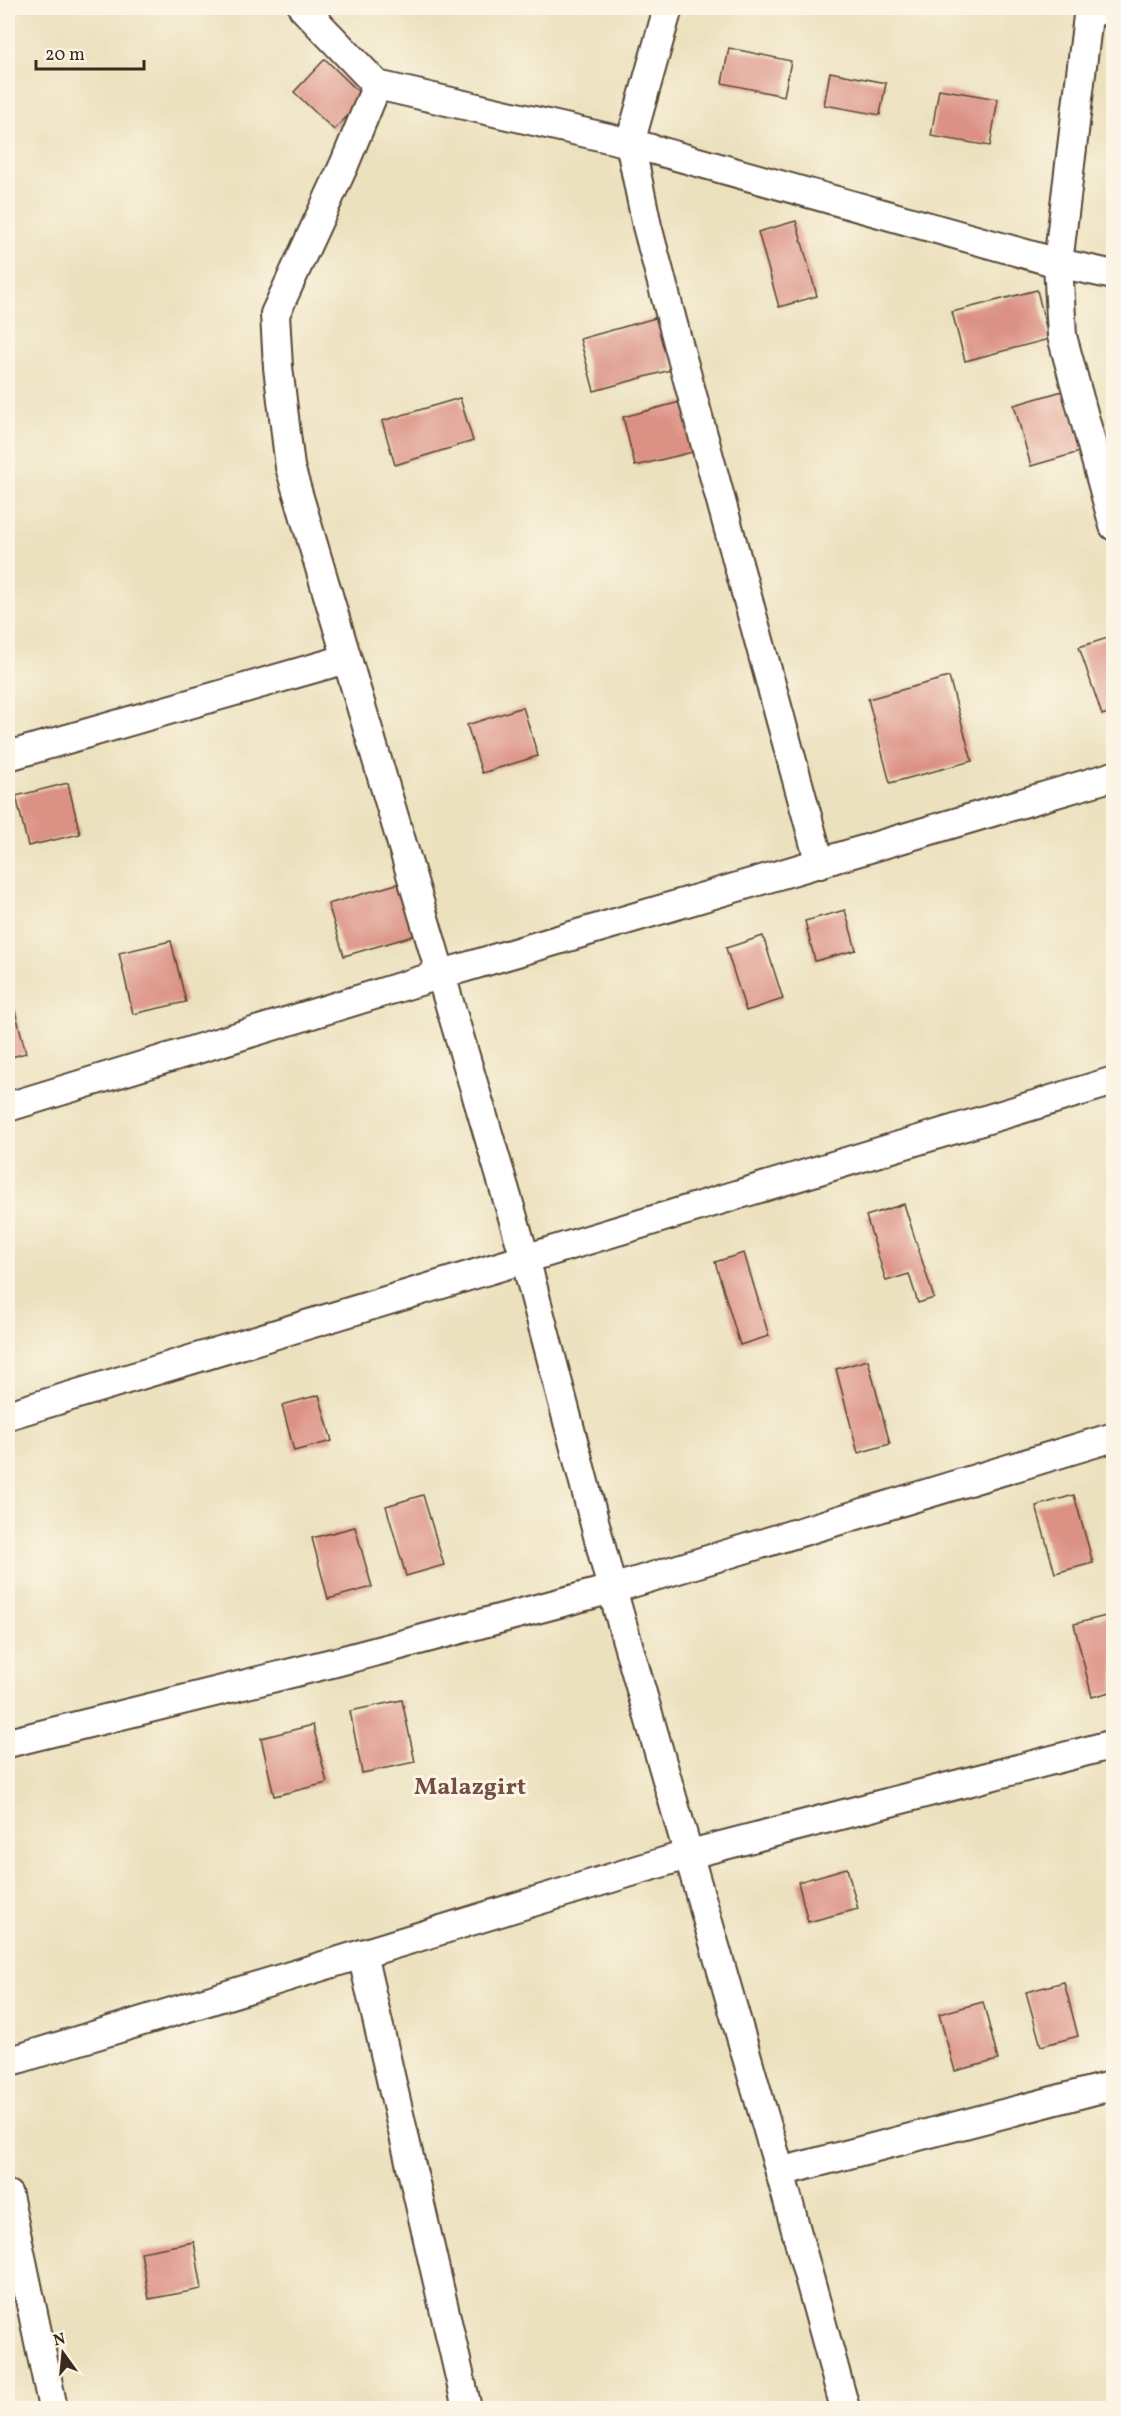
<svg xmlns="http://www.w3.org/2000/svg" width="1121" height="2416" viewBox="0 0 1121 2416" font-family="Vollkorn,serif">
  <rect width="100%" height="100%" fill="#fcf5e5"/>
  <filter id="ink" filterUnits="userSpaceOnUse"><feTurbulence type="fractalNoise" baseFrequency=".0167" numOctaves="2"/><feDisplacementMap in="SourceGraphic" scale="12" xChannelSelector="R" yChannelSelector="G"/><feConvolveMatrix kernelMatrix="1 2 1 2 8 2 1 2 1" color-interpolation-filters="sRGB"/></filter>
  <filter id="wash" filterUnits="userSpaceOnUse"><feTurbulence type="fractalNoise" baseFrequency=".008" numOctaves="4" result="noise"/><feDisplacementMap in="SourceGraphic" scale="24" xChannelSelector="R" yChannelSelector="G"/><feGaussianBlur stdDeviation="1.35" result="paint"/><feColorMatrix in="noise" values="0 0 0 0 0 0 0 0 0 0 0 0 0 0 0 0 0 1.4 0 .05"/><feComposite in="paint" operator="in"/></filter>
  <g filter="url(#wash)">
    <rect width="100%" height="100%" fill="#ece1be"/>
    <g id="blocks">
      <g fill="#db9285">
        <polygon points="729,48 791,61 784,96 722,83"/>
        <polygon points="325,59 365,98 334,130 294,92"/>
        <polygon points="830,72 886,83 880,115 824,105"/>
        <polygon points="939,89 998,99 990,146 931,136"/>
        <polygon points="796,221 817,296 779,307 758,232"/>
        <polygon points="1037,290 1049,339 965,361 952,312"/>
        <polygon points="659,317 674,369 594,391 580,339"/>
        <polygon points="1066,390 1083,451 1031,466 1014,405"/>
        <polygon points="460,398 473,441 395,465 382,421"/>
        <polygon points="684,401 697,451 635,466 623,417"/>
        <polygon points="1114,636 1114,711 1102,715 1079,647"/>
        <polygon points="949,677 972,761 890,783 868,699"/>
        <polygon points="523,707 538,756 482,773 467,725"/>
        <polygon points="68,783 80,834 28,846 16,796"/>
        <polygon points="407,881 423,933 344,956 328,904"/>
        <polygon points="845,910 856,950 815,961 805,921"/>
        <polygon points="763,936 783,999 746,1011 726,948"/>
        <polygon points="171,941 186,1002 133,1014 119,953"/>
        <polygon points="8,984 26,1053 8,1058"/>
        <polygon points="904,1204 934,1298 918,1303 909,1274 886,1281 866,1216"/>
        <polygon points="744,1253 769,1336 740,1345 715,1262"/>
        <polygon points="868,1360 890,1444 858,1453 836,1369"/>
        <polygon points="319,1395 332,1441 294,1451 282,1405"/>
        <polygon points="423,1495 444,1565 406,1576 386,1506"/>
        <polygon points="1074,1495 1093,1563 1055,1573 1036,1506"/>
        <polygon points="355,1527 372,1587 328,1599 312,1538"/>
        <polygon points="1114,1614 1114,1691 1092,1697 1074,1624"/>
        <polygon points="402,1700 415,1762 362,1773 350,1711"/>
        <polygon points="313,1725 327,1783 274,1796 261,1738"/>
        <polygon points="847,1868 858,1909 808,1922 798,1882"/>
        <polygon points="1064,1982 1078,2036 1041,2046 1026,1992"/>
        <polygon points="983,2002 998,2060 955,2071 939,2014"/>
        <polygon points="194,2242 202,2289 149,2299 141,2252"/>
      </g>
    </g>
  </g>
  <g filter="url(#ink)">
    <use href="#blocks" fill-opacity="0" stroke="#564536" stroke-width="1.5"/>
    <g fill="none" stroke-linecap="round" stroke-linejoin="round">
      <defs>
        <g id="street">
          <polyline points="303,8 377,85 630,143 1058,263 1114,275"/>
          <polyline points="668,8 630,143 647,226 679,347 820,864"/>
          <polyline points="1089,8 1058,263 1062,336 1114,526"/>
          <polyline points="1089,8 1114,12"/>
          <polyline points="377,85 344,165 275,314 278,367 290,467 525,1258 612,1589 780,2172 845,2408"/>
          <polyline points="8,756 346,659"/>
          <polyline points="8,1107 439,975 1114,776"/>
          <polyline points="8,1415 1114,1081"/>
          <polyline points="8,1743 336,1662 612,1589 1114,1437"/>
          <polyline points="362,1954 467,2408"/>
          <polyline points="8,2062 690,1854 1114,1744"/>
          <polyline points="780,2172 1114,2085"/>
          <polyline points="8,2195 53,2408"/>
        </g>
      </defs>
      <use href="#street" stroke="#564536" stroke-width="32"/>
      <use href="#street" stroke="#fff" stroke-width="28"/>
    </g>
  </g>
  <g text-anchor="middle" stroke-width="6" stroke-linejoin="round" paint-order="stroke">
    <g font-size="24" font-weight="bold" fill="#734e42" stroke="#fcf5e5">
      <text x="470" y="1794">Malazgirt</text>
    </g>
  </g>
  <rect width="1121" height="2416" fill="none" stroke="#fcf5e5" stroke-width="30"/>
  <g transform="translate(63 2353) rotate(345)" stroke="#fcf5e5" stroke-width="4.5" paint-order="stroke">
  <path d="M0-4.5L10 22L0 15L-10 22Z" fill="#3b2a1e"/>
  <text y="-9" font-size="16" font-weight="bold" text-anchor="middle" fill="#3b2a1e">N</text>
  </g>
  <path d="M36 60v9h108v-9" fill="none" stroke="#3b2a1e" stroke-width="3"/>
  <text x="45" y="60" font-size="18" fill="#3b2a1e" stroke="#fcf5e5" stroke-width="4.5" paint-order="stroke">20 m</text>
</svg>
